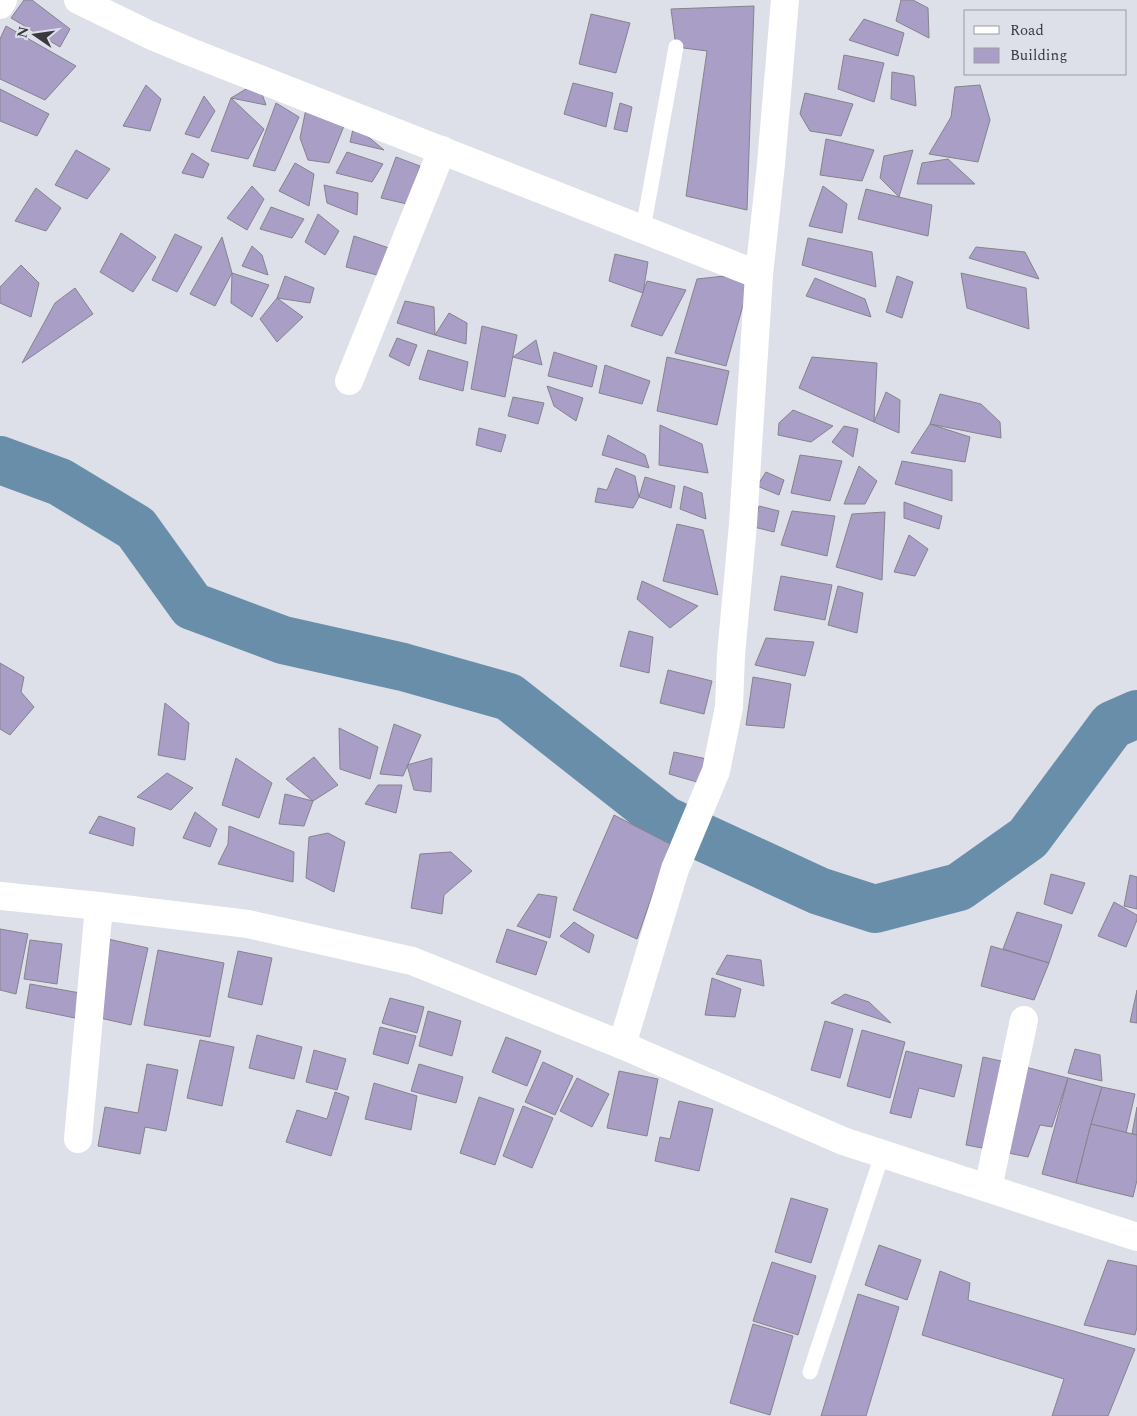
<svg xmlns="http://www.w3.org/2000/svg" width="1137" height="1416" viewBox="0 0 1137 1416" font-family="Spectral,serif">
  <rect width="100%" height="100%" fill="#dddfe9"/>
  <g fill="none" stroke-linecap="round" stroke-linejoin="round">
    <polyline stroke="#688ea9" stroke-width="48" points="0,460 60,482 136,528 192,606 283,640 403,667 509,697 665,820 819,891 875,909 959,887 1028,838 1112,725 1137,714"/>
  </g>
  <g fill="#a89ec6" stroke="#86838d">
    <polygon points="24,0 32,0 70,29 60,47 11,18"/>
    <polygon points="901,0 913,0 928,8 929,38 896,21"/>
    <polygon points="754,6 747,210 686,196 707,51 676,47 671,9"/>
    <polygon points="591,14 630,23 616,73 579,64"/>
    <polygon points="864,19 904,33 898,56 849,40"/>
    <polygon points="6,26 76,66 45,100 0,79 0,39"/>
    <polygon points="844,55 884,63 874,102 838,89"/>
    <polygon points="892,72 914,76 916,106 891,99"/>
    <polygon points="573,83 613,93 606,127 564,114"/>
    <polygon points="146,85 161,99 150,131 123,126"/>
    <polygon points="980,85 990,120 978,162 929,154 951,117 955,87"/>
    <polygon points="251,86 262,94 266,105 231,98"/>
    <polygon points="0,89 49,114 37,136 0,121"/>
    <polygon points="805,93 853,104 841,136 810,131 800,114"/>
    <polygon points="204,96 215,111 199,138 185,134"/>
    <polygon points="231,98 264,129 248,159 211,151"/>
    <polygon points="276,103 299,117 275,171 253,166"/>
    <polygon points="620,103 632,107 627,132 614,129"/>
    <polygon points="306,109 344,126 329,163 308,160 300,138"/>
    <polygon points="354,125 384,150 350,142"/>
    <polygon points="826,139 874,150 862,181 820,175"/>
    <polygon points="76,150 110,169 87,199 55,185"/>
    <polygon points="913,150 899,197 880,178 884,156"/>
    <polygon points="347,152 383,164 372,182 336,173"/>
    <polygon points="192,153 209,164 203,178 182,173"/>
    <polygon points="396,157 420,166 407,204 381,198"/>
    <polygon points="948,159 975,184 917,184 922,163"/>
    <polygon points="295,163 314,174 309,206 279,191"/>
    <polygon points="324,185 358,193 357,215 327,203"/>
    <polygon points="252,186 264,199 247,230 227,218"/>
    <polygon points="823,186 847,204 842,233 809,226"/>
    <polygon points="36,188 61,208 46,231 15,221"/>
    <polygon points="866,189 932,205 928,236 858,219"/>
    <polygon points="271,207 304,219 292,238 260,229"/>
    <polygon points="318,214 339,231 325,255 305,242"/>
    <polygon points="121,233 156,257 133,292 100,272"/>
    <polygon points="175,234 202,247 177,292 152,280"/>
    <polygon points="354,236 389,248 377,275 346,267"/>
    <polygon points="222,237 232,273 215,306 190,294"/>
    <polygon points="808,238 872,252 876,287 802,265"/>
    <polygon points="252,246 262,255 268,275 242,266"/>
    <polygon points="976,247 1025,252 1039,279 969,258"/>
    <polygon points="615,254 648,262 643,293 609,281"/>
    <polygon points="21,265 39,283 31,317 0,303 0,287"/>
    <polygon points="232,273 269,285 252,317 231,303"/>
    <polygon points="752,273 726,366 675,353 697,279"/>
    <polygon points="961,273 1026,288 1029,329 967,308"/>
    <polygon points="285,276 314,288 310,303 277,298"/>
    <polygon points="897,276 913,282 902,318 886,312"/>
    <polygon points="815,278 865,299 871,317 806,296"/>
    <polygon points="647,281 686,290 662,336 631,326"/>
    <polygon points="75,288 93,314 22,363 55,303"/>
    <polygon points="277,298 303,317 277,342 260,319"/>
    <polygon points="405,301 434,307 435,335 397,323"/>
    <polygon points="449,313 467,323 466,344 435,335"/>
    <polygon points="482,326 517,335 505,397 471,389"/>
    <polygon points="397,338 417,345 409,366 389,356"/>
    <polygon points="536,340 542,365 513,357"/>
    <polygon points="428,350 468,362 463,391 419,379"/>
    <polygon points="554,352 597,366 592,387 548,376"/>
    <polygon points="667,357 729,371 717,425 657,411"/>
    <polygon points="812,357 877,363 874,422 799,388"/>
    <polygon points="605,365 650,381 642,404 599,393"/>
    <polygon points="547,386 583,398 576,421 554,406"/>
    <polygon points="886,392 900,400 899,433 874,422"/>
    <polygon points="940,394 981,404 1000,422 1001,438 930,424"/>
    <polygon points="513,397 544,403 538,424 508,416"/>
    <polygon points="793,410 833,426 811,442 778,435 779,423"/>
    <polygon points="930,424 970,437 965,462 911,453"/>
    <polygon points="660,425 702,444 708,473 659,465"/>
    <polygon points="844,426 858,429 853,457 832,442"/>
    <polygon points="479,428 506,435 501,452 476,445"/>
    <polygon points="608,435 645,455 649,468 602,455"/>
    <polygon points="800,455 842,461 830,501 791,493"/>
    <polygon points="902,461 952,470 952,501 895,484"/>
    <polygon points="859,466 877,481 865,504 844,504"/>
    <polygon points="616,468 635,476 639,497 633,508 595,502 598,488 607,490"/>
    <polygon points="766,472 784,480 779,495 757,486"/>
    <polygon points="645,477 675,486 671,508 639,497"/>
    <polygon points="684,486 702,493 706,519 680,509"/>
    <polygon points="904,502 942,516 939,529 904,518"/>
    <polygon points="759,506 779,511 774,532 754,527"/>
    <polygon points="792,511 835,516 827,556 781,545"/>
    <polygon points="885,512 882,580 836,567 852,514"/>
    <polygon points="677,524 703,530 718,595 663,581"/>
    <polygon points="909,535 928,549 915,576 894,572"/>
    <polygon points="781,576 832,585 825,620 774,610"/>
    <polygon points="642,581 698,606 670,628 637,599"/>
    <polygon points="838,586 863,593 857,633 828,625"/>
    <polygon points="629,631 653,637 649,673 620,666"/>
    <polygon points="766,638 814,642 805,676 755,665"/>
    <polygon points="0,663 24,677 21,692 34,707 10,735 0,729"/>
    <polygon points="668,670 712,681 704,714 660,703"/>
    <polygon points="753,677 791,684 784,728 746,725"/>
    <polygon points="165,703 189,723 185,760 158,755"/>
    <polygon points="394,724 421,735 403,776 380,774"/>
    <polygon points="339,728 378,747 370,779 340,769"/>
    <polygon points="674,752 707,759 704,784 669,774"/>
    <polygon points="314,757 338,785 313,801 286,779"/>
    <polygon points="236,758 272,783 259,818 222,805"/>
    <polygon points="432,758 431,792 414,790 407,765"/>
    <polygon points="167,773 193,788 171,810 137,797"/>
    <polygon points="378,785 402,785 396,813 365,804"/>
    <polygon points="285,794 313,801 304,826 279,824"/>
    <polygon points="195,812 217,829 210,847 183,838"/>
    <polygon points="614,815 670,844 637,939 573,910"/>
    <polygon points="99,816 135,828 133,846 89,833"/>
    <polygon points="229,826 294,852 293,882 218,864 228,844"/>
    <polygon points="328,833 345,842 334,892 306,878 309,837"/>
    <polygon points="451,852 472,871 444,895 442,914 411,908 420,854"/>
    <polygon points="1051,874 1085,883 1072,914 1044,904"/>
    <polygon points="1130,875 1137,877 1137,909 1124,906"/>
    <polygon points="538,894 557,897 550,938 517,926"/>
    <polygon points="1114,902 1137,915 1137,920 1126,947 1098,936"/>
    <polygon points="1017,912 1062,925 1049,963 1003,949"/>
    <polygon points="574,922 594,935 589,953 560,936"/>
    <polygon points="0,929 28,934 16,994 0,990"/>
    <polygon points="507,929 547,942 536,975 496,962"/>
    <polygon points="108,939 148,948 131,1025 91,1016"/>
    <polygon points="30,940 62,944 57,984 24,979"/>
    <polygon points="991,946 1049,963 1034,1000 981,986"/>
    <polygon points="158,950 224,963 210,1037 144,1025"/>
    <polygon points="238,951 272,958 262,1005 228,997"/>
    <polygon points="727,955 761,960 764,986 716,974"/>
    <polygon points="712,978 741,989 735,1017 705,1015"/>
    <polygon points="30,984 80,993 75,1018 26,1008"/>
    <polygon points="1137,990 1137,1023 1130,1022"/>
    <polygon points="845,994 869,1002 891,1023 831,1003"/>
    <polygon points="390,998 424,1007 417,1033 382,1023"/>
    <polygon points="428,1011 461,1021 452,1056 419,1046"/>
    <polygon points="825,1021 853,1029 840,1078 811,1070"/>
    <polygon points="380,1027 416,1036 408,1064 373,1054"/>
    <polygon points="862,1030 905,1042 890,1098 847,1086"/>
    <polygon points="257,1035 302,1047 294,1079 249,1068"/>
    <polygon points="506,1037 541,1051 527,1086 492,1072"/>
    <polygon points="200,1040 234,1047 222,1106 187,1098"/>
    <polygon points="1075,1049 1100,1055 1102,1081 1068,1073"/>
    <polygon points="314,1050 346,1059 337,1090 306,1082"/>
    <polygon points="906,1051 962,1065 954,1097 919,1088 911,1118 890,1113"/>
    <polygon points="983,1057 1010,1063 993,1150 966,1145"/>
    <polygon points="543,1062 573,1076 555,1115 525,1102"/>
    <polygon points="1010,1063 1068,1078 1052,1127 1040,1125 1028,1157 993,1150"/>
    <polygon points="147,1064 178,1070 166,1131 145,1127 140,1154 98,1146 105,1107 138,1113"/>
    <polygon points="419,1064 463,1077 456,1103 411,1091"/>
    <polygon points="619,1071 658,1079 647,1136 607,1128"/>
    <polygon points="577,1078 609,1094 592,1127 560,1111"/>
    <polygon points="1068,1078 1102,1087 1091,1124 1076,1183 1042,1174"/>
    <polygon points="374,1083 417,1096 411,1130 365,1119"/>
    <polygon points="1102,1087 1135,1094 1126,1133 1091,1124"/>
    <polygon points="335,1092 349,1097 331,1156 286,1142 297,1110 327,1119"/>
    <polygon points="479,1097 514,1109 495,1165 460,1153"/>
    <polygon points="679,1101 713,1109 699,1171 655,1161 660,1137 670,1139"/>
    <polygon points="523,1106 553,1118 532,1168 503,1156"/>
    <polygon points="1137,1107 1137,1135 1132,1134"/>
    <polygon points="1091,1124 1137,1135 1137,1180 1133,1197 1076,1183"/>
    <polygon points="791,1198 828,1209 811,1263 775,1252"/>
    <polygon points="879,1245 921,1260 907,1300 865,1285"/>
    <polygon points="1108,1260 1137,1266 1137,1327 1135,1335 1084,1325"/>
    <polygon points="772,1262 816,1276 798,1335 753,1321"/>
    <polygon points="940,1271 970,1283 968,1300 1135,1349 1108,1416 1052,1416 1064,1379 922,1335"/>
    <polygon points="858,1294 899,1307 866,1416 821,1416"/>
    <polygon points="753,1324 793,1336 770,1415 730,1403"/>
  </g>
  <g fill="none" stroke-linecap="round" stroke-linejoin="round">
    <g stroke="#fff" stroke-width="15">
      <polyline points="643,229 676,47"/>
      <polyline points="810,1372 882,1155"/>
    </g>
    <g stroke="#fff" stroke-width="28">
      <polyline points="78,0 150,35 188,51 759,275"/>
      <polyline points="0,5 3,0"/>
      <polyline points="349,381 442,150"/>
      <polyline points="0,896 99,906 248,924 412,961 622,1045 843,1141 1137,1237"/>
      <polyline points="622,1045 675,869 716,771 729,707 731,655 743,524 759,275 771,164 785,0"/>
      <polyline points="78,1139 99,906"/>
      <polyline points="988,1188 1024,1020"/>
    </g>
  </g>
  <rect x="964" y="10" width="162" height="65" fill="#dddfe9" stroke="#9b9da5"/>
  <rect x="974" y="26" width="25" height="8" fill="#ffffff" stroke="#9b9da5"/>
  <text x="1010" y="35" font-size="15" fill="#39393e">Road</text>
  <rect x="974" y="48" width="25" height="15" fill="#a89ec6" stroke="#9b9da5"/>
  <text x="1010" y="60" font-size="15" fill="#39393e">Building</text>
  <g transform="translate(35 35) rotate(283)" stroke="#dddfe9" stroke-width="4" paint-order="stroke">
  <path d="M0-4L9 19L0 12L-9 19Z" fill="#39393e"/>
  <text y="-8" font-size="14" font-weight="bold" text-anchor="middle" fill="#39393e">N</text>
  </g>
</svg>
